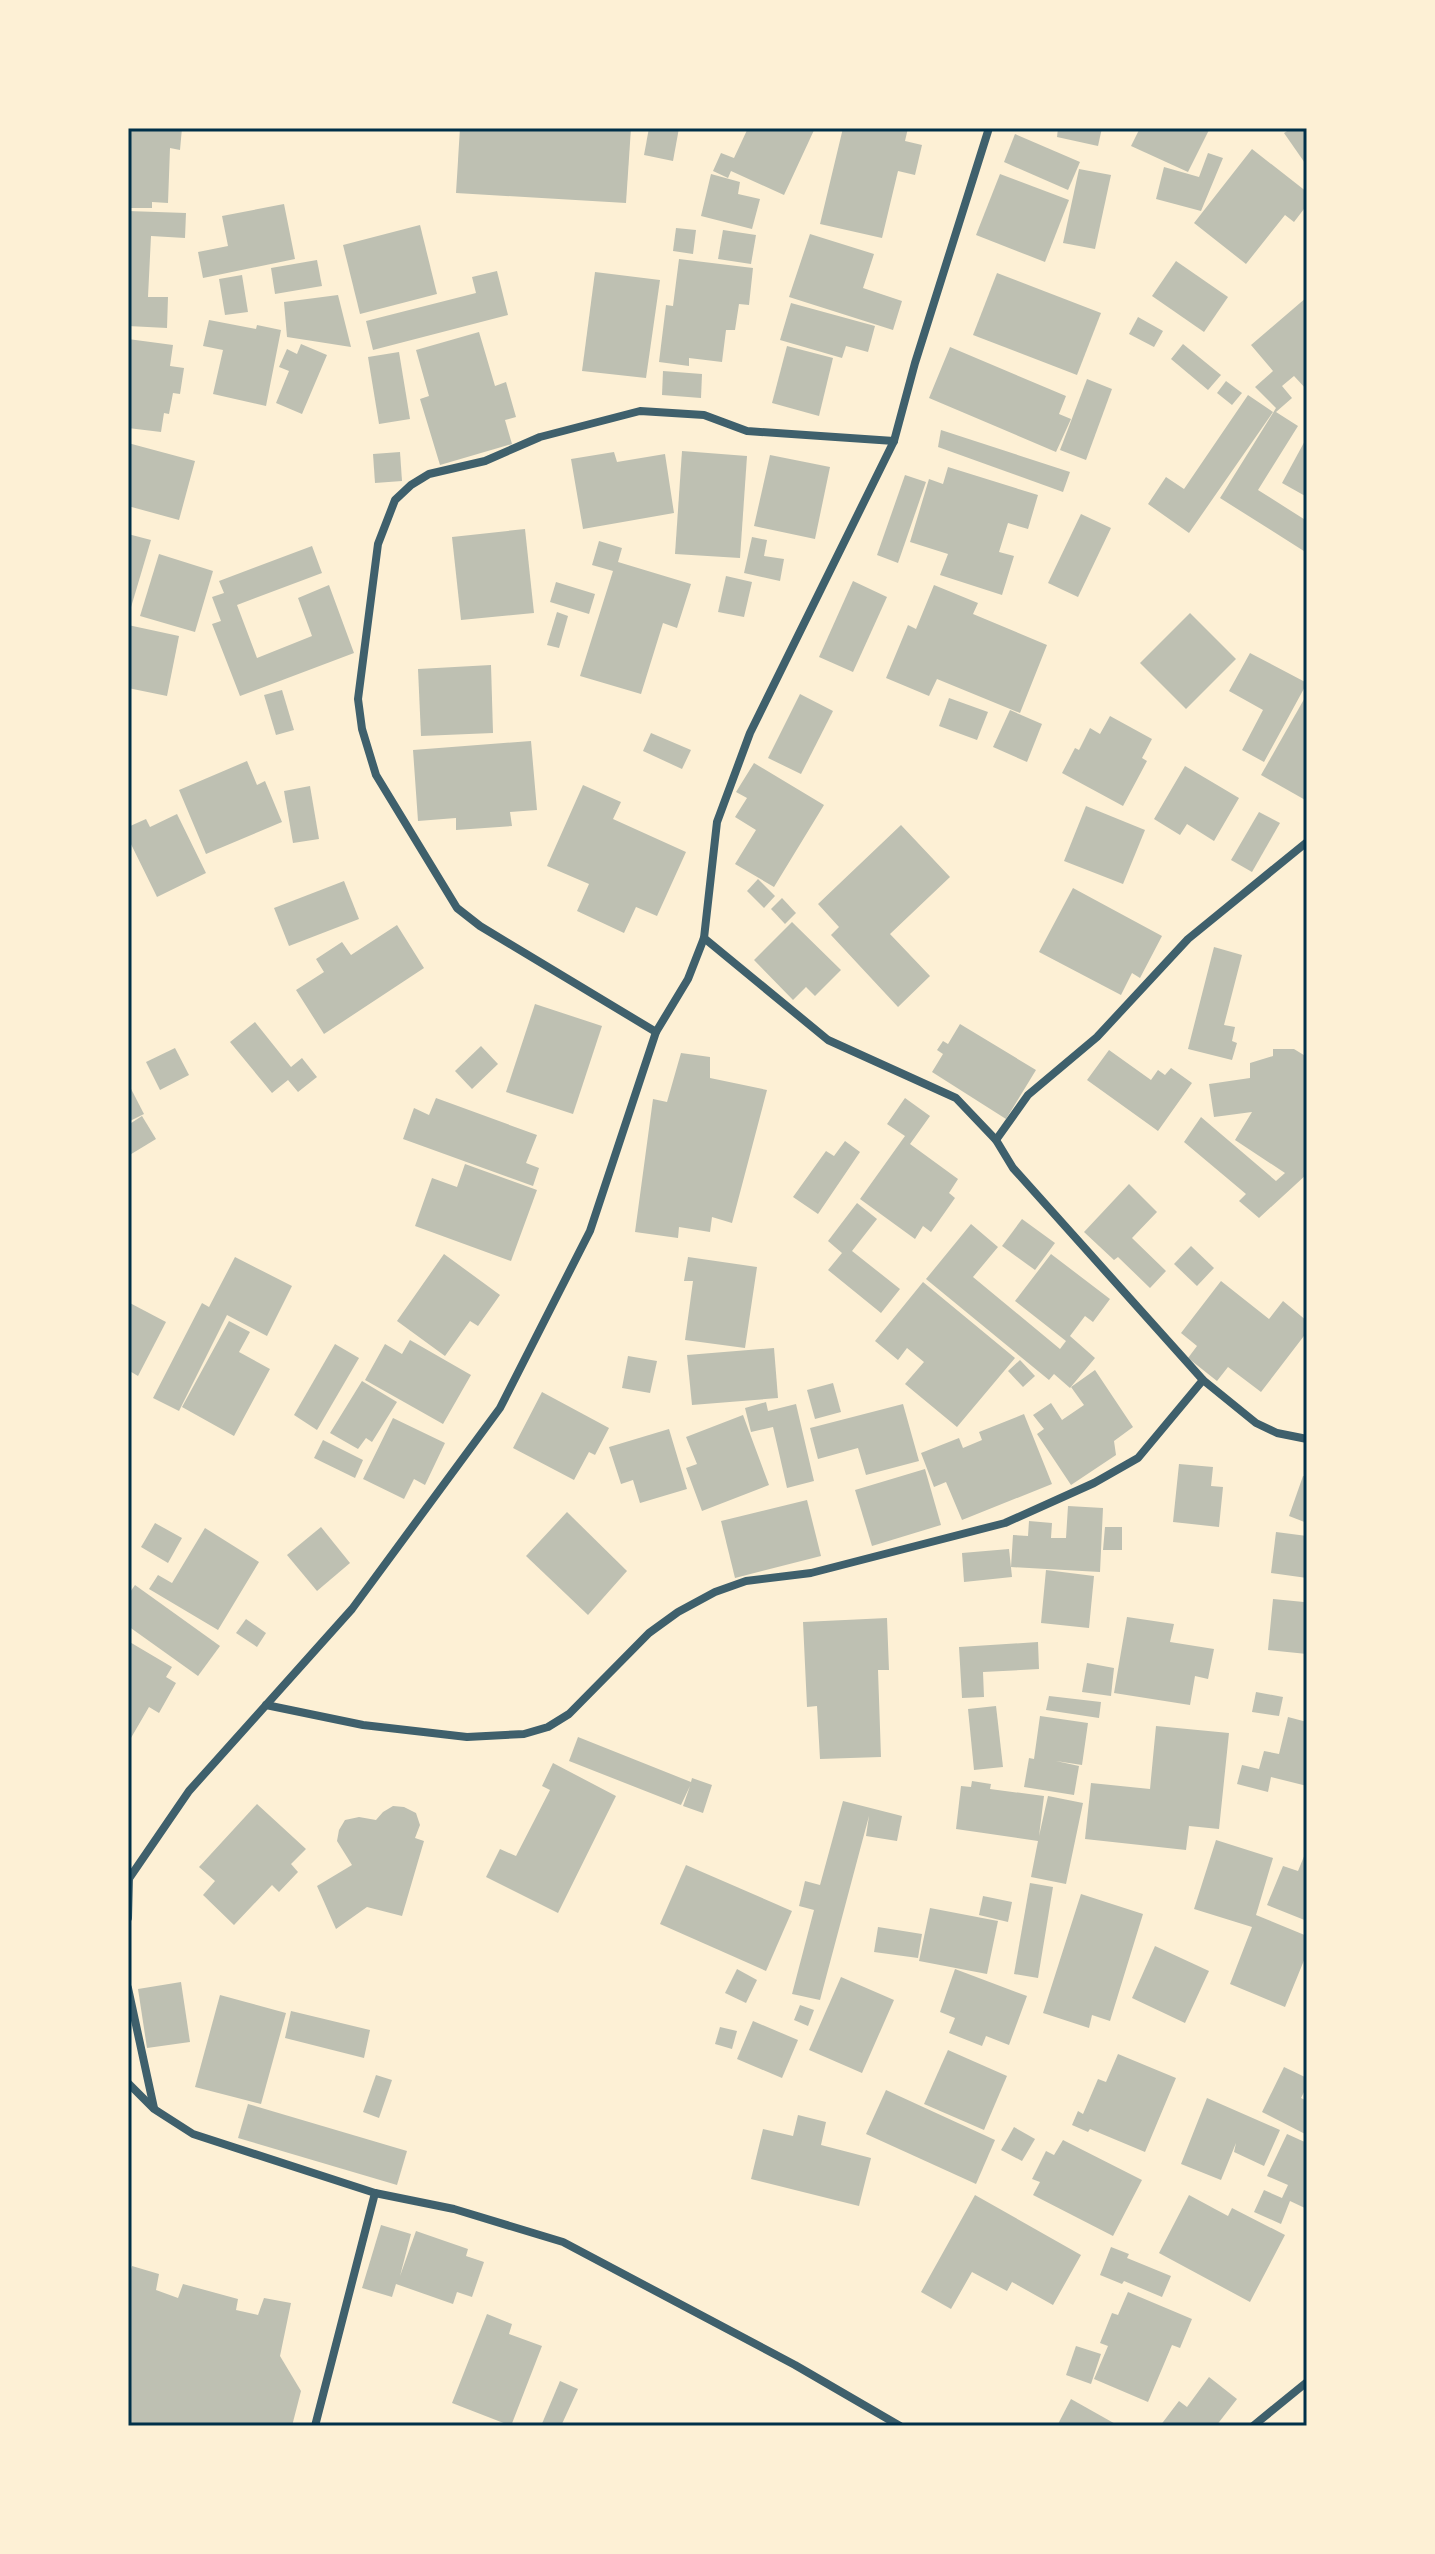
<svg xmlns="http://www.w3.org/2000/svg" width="1435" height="2554" viewBox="0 0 1435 2554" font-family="Poppins,sans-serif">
  <rect width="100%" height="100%" fill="#fdf0d5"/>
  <g fill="#bec0b2">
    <polygon points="128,128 182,128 180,150 170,148 168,203 152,202 152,208 128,208"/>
    <polygon points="460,128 631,128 626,203 456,193"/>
    <polygon points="649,128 679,128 673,161 644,155"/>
    <polygon points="748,128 815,128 784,195 731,171 728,178 713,171 721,153 734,158"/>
    <polygon points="843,128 908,128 905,141 922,145 915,175 898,171 882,238 820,224"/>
    <polygon points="1058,128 1102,128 1098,146 1057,137"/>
    <polygon points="1140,128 1210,128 1188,172 1131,146"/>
    <polygon points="1292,128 1307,128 1307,166 1284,133"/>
    <polygon points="1015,134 1080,162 1068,190 1004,162"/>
    <polygon points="1252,149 1307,192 1307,205 1294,222 1285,215 1246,264 1194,223"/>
    <polygon points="1208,153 1223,158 1201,211 1156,199 1164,167 1199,177"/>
    <polygon points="1079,169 1111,175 1095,249 1063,243"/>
    <polygon points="711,174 740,182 738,194 760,199 752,229 701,216"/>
    <polygon points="1000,174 1069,200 1045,262 976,235"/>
    <polygon points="284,204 295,259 203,278 198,252 228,246 222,216"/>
    <polygon points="128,211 186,213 185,238 151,236 148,297 168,297 167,328 128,326"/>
    <polygon points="420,225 437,294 360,314 343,245"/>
    <polygon points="676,228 696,230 693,254 673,251"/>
    <polygon points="723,230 756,235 751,264 718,259"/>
    <polygon points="810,234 874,254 863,288 902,301 893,330 789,297"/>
    <polygon points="679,259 753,268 749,305 739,304 735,330 726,330 722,362 689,358 689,366 659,362 666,305 673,306"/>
    <polygon points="317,260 322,286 275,294 271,268"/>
    <polygon points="1176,261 1228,297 1204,332 1152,296"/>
    <polygon points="497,271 508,315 373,350 366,321 476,293 472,277"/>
    <polygon points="595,272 660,280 646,378 582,371"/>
    <polygon points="997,273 1101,313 1077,375 973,335"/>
    <polygon points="242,275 248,312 225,315 219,279"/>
    <polygon points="338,295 351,347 287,337 284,302"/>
    <polygon points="1307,297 1307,390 1294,376 1282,386 1292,398 1276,412 1298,426 1258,490 1307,521 1307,553 1220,498 1276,408 1255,387 1273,371 1251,345"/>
    <polygon points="791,303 875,326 868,352 846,346 842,358 780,340"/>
    <polygon points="1138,317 1163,331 1154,347 1129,334"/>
    <polygon points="209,320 256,329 257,325 281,330 266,406 213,394 223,350 203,346"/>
    <polygon points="479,332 495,386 506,382 516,417 505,420 512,444 440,465 420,399 429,396 416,350"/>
    <polygon points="128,339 173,345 170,366 184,368 180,394 173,393 169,414 164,413 161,432 128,428"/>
    <polygon points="301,344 327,355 302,414 276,403 289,371 279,367 287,349 297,354"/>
    <polygon points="1183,344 1221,375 1208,390 1171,359"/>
    <polygon points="787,346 833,358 819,416 772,403"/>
    <polygon points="950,347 1066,396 1059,414 1071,419 1056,452 929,398"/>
    <polygon points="399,352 410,419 379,424 368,357"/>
    <polygon points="663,371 702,374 701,398 662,395"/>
    <polygon points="1087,379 1112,389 1086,460 1060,450"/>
    <polygon points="1226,381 1242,393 1232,405 1217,393"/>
    <polygon points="1248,395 1273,412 1189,533 1148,504 1166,477 1184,489"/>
    <polygon points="941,430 1070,472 1063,492 938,447"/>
    <polygon points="1307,437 1307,497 1282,483"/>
    <polygon points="128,443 195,461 179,520 128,506"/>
    <polygon points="682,451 747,456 740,558 675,554"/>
    <polygon points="400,452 402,481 375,483 373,454"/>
    <polygon points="614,452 617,462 665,454 674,513 583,529 571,459"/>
    <polygon points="770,455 830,467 815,539 754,526"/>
    <polygon points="948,467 1038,495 1028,529 1008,523 999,552 1014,556 1002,595 940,575 948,554 910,542 929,479 943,484"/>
    <polygon points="905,475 926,482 898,563 877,555"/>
    <polygon points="1081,514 1111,528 1078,597 1048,583"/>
    <polygon points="525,529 534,613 461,620 452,537"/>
    <polygon points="128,534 151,540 129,614 128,614"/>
    <polygon points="752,537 767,540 764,556 784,559 780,581 744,573"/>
    <polygon points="599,541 622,548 618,562 691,584 677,628 663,623 641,694 580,676 613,571 592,565"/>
    <polygon points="312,546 322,573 237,605 257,658 312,636 298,598 329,585 354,653 240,696 212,624 221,621 212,597 224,593 219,581"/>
    <polygon points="159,554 213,571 195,632 140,616"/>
    <polygon points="726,576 752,582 744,617 718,612"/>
    <polygon points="853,581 887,597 853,672 819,657"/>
    <polygon points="556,582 595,594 589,614 550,602"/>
    <polygon points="934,585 978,603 973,614 1047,645 1020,713 937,679 929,696 886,678 908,625 916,629"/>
    <polygon points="557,612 568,616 559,648 547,645"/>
    <polygon points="1190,613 1236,659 1186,709 1140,663"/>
    <polygon points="128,625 179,636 167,696 128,688"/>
    <polygon points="1250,653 1307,683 1264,762 1242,750 1263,710 1229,691"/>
    <polygon points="491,665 493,733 421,736 418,669"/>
    <polygon points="282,690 294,730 276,735 264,695"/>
    <polygon points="800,694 833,711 801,774 768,758"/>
    <polygon points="1307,694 1307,801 1261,775"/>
    <polygon points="949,698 988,712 977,740 939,726"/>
    <polygon points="1010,710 1042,724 1027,762 993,747"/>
    <polygon points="1110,716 1152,739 1142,758 1147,761 1123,806 1062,773 1075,748 1079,750 1090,728 1100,734"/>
    <polygon points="651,733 691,750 682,769 643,751"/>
    <polygon points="531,741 537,810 510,812 512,826 456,830 456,818 418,821 413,750"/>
    <polygon points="247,761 257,785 265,781 282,822 206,854 179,790"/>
    <polygon points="754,763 824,805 774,887 735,864 756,830 735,817 747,798 736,792"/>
    <polygon points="1185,766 1239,798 1214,841 1187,824 1180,835 1154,819"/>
    <polygon points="583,785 621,802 613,819 686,852 657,916 636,907 624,933 577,911 589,884 547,866"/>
    <polygon points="310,786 319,839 293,843 284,791"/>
    <polygon points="1086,806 1145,830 1123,884 1064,861"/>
    <polygon points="1259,812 1280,823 1252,872 1231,860"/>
    <polygon points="177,814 206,873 157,897 128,838 128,827 146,819 150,827"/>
    <polygon points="901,825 950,877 890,934 930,976 898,1007 831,935 839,927 818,904"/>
    <polygon points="758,879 775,896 764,908 747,891"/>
    <polygon points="344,881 359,919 289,946 274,908"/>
    <polygon points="1073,888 1162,936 1140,978 1132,973 1121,995 1039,952"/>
    <polygon points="782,898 796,913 785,924 771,909"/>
    <polygon points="792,922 841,970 815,996 806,987 793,1000 754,960"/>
    <polygon points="397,925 424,968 324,1034 296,990 324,972 316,959 342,942 351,955"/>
    <polygon points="1214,947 1242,955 1224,1025 1235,1027 1232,1041 1237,1043 1232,1060 1188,1049"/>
    <polygon points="535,1004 602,1026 573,1114 506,1092"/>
    <polygon points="255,1022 291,1067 302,1058 317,1077 298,1092 288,1080 272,1093 230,1042"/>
    <polygon points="960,1024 1036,1070 1006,1119 932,1072 943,1054 937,1050 943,1041 948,1044"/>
    <polygon points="481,1046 498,1064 472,1089 455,1071"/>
    <polygon points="175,1048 189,1075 160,1090 146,1062"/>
    <polygon points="1273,1049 1294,1049 1307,1057 1307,1174 1259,1218 1239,1201 1246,1194 1184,1142 1201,1117 1276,1181 1285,1173 1235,1140 1252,1112 1214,1117 1209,1084 1250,1078 1250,1063 1273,1056"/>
    <polygon points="1109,1050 1151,1080 1158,1070 1165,1075 1171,1068 1192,1083 1158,1131 1087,1080"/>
    <polygon points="681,1053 710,1057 710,1078 767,1090 732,1223 712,1217 710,1232 679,1227 678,1238 635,1232 653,1099 667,1102"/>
    <polygon points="128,1083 144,1114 128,1122"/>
    <polygon points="436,1098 537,1135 526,1163 539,1168 533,1186 403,1139 414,1108 429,1115"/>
    <polygon points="905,1098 930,1116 910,1144 958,1179 949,1193 955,1198 931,1232 923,1226 915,1239 860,1199 905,1136 887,1124"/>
    <polygon points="142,1116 156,1139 128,1156 128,1125"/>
    <polygon points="845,1141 860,1152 818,1214 793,1197 826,1151 834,1156"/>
    <polygon points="465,1164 537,1190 511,1261 415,1226 432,1178 457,1187"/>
    <polygon points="1129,1184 1157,1212 1132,1238 1166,1271 1150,1288 1118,1257 1114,1260 1084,1232"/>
    <polygon points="857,1203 877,1219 852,1251 900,1289 881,1313 828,1270 842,1253 828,1241"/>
    <polygon points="1022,1219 1055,1243 1035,1270 1002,1246"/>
    <polygon points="971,1224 998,1247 973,1277 1060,1349 1066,1341 1015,1301 1051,1254 1110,1299 1093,1322 1085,1316 1070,1336 1095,1358 1070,1388 1054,1374 1049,1380 926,1279"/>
    <polygon points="1191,1246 1214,1268 1197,1286 1174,1264"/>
    <polygon points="444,1254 500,1295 478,1326 470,1321 445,1356 397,1321"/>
    <polygon points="235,1257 292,1286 267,1336 227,1315 179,1411 153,1398 202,1303 209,1307"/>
    <polygon points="688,1257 757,1267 745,1348 685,1340 693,1281 684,1281"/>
    <polygon points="1221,1281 1269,1319 1283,1301 1307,1321 1307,1332 1261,1392 1228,1367 1217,1381 1188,1358 1197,1346 1181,1333"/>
    <polygon points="923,1282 1015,1358 957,1427 905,1384 924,1362 907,1348 898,1360 875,1341"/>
    <polygon points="128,1302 166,1322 138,1376 128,1370"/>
    <polygon points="229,1321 250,1332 239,1352 270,1369 234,1436 182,1407"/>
    <polygon points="410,1340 471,1375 443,1424 365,1380 385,1344 402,1354"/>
    <polygon points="335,1344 359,1358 317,1430 294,1415"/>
    <polygon points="774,1348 778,1398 692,1405 687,1355"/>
    <polygon points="628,1356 657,1361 650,1393 622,1388"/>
    <polygon points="1020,1360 1035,1376 1023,1387 1008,1371"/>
    <polygon points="1095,1370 1133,1427 1114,1441 1116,1455 1071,1485 1037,1434 1044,1429 1033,1415 1051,1403 1062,1420 1084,1405 1071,1387"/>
    <polygon points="362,1381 397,1402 372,1442 366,1438 358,1449 330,1433"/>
    <polygon points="833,1383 841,1412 815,1419 807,1390"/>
    <polygon points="542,1392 609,1428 595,1455 589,1452 574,1480 513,1448"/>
    <polygon points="766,1402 768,1411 796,1404 814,1481 787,1488 773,1427 751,1432 745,1408"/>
    <polygon points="903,1404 919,1461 866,1475 858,1448 818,1459 810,1428"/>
    <polygon points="1024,1414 1052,1484 962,1520 946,1482 934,1487 921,1453 959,1438 963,1448 982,1440 979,1432"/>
    <polygon points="743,1415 769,1485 702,1511 686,1468 697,1464 686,1437"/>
    <polygon points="393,1418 445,1443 425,1485 414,1479 404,1499 363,1479"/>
    <polygon points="669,1429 687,1489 640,1503 633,1480 621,1484 609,1447"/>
    <polygon points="323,1440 363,1460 355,1478 314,1458"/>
    <polygon points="1179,1464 1213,1467 1211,1486 1223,1487 1219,1527 1173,1522"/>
    <polygon points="925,1469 941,1525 872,1546 855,1490"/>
    <polygon points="1303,1476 1307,1477 1307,1523 1289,1516"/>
    <polygon points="807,1500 821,1556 735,1578 721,1521"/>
    <polygon points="1068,1506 1103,1508 1100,1572 1011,1567 1013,1535 1028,1536 1029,1521 1052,1523 1051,1538 1066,1538"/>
    <polygon points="567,1512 627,1571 588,1615 526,1556"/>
    <polygon points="155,1523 182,1538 168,1563 141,1547"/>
    <polygon points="321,1527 350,1563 317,1591 287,1555"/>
    <polygon points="1105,1527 1122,1527 1122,1550 1103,1550"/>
    <polygon points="205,1528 259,1562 218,1630 149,1589 158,1575 172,1583"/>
    <polygon points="1276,1532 1307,1536 1307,1578 1271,1573"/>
    <polygon points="1009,1549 1012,1577 964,1582 962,1553"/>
    <polygon points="1046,1570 1094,1576 1089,1628 1041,1623"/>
    <polygon points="135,1585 220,1646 198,1676 128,1626 128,1595"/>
    <polygon points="1305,1596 1307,1596 1307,1654 1268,1650 1273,1599 1304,1602"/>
    <polygon points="1127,1617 1174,1624 1170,1642 1214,1649 1208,1679 1195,1676 1190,1705 1114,1693"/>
    <polygon points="887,1618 889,1670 878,1670 881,1757 820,1759 817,1706 807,1707 803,1622"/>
    <polygon points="246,1619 266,1633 257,1647 236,1633"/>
    <polygon points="128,1641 172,1667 166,1677 176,1683 159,1713 149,1707 128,1743"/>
    <polygon points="1038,1642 1039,1669 983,1672 984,1697 962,1698 959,1647"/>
    <polygon points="1087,1663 1114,1668 1111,1696 1082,1692"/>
    <polygon points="1256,1692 1283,1697 1279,1716 1252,1712"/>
    <polygon points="1049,1696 1101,1702 1099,1718 1046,1710"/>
    <polygon points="996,1706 1003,1767 974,1770 968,1709"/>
    <polygon points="1040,1716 1088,1723 1082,1765 1056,1761 1079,1766 1074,1795 1024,1787 1029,1758 1034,1759"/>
    <polygon points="1288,1717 1307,1722 1307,1786 1271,1777 1268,1792 1237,1784 1242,1765 1259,1769 1264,1751 1279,1754"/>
    <polygon points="1156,1726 1229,1733 1219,1829 1189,1826 1186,1850 1085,1839 1091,1783 1150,1789"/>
    <polygon points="578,1737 691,1782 692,1778 712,1785 703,1813 683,1806 690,1786 681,1805 569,1761"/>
    <polygon points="553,1763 616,1796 558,1913 486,1877 500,1849 516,1856 550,1790 542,1786"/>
    <polygon points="972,1781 991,1784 990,1789 1044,1796 1039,1836 1048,1796 1083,1803 1066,1884 1031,1877 1038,1841 956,1829 961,1786 971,1787"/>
    <polygon points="843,1801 902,1816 897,1841 866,1836 869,1816 820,2000 792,1994 814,1910 799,1906 805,1881 820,1885"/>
    <polygon points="257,1804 306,1849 291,1864 298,1872 279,1892 272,1885 234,1925 203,1895 215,1881 199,1867"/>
    <polygon points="393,1806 404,1807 416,1813 420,1825 415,1838 424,1841 402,1916 367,1907 336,1929 317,1886 352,1865 337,1841 339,1830 345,1820 359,1817 376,1820 383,1812"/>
    <polygon points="1216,1840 1273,1858 1256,1915 1307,1936 1307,1953 1285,2007 1230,1984 1252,1927 1194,1909"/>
    <polygon points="1307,1849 1307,1921 1267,1905 1283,1866 1298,1871"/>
    <polygon points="686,1865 792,1911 766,1971 660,1924"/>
    <polygon points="1030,1883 1053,1887 1038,1978 1014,1974"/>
    <polygon points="1081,1894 1143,1914 1110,2021 1092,2015 1089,2028 1043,2013"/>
    <polygon points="983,1896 1012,1902 1008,1922 979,1915"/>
    <polygon points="930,1908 998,1921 987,1974 919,1961"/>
    <polygon points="878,1927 922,1934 918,1958 874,1952"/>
    <polygon points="1155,1946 1209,1971 1185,2023 1132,1998"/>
    <polygon points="737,1969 757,1980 746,2003 725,1993"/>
    <polygon points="955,1969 1027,1996 1009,2045 986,2036 982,2046 949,2033 955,2018 940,2012"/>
    <polygon points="841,1977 894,2000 862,2073 809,2050"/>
    <polygon points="181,1982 190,2042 147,2048 138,1989"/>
    <polygon points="220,1995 286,2013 261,2104 195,2087"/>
    <polygon points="800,2005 814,2010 808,2026 794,2020"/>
    <polygon points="291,2011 370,2030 364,2058 285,2038"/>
    <polygon points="753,2021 798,2040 782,2078 737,2059"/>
    <polygon points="720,2027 737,2031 732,2049 715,2044"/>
    <polygon points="948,2050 1007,2076 984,2130 924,2104"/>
    <polygon points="1118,2054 1176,2078 1145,2152 1090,2129 1088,2132 1072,2125 1078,2111 1083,2114 1098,2079 1106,2082"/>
    <polygon points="1284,2067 1307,2078 1307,2086 1301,2098 1307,2101 1307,2135 1262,2112"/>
    <polygon points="376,2075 392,2080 379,2118 363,2112"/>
    <polygon points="886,2090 995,2140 976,2184 866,2134"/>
    <polygon points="1207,2098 1280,2130 1264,2166 1234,2152 1236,2143 1221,2180 1181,2164"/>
    <polygon points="248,2104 407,2151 397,2185 238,2138"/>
    <polygon points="798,2115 826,2122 821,2145 871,2158 859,2206 751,2179 763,2129 793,2136"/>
    <polygon points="1014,2127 1035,2139 1022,2161 1001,2150"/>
    <polygon points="1287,2134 1307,2143 1307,2209 1290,2201 1281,2224 1254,2212 1264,2190 1282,2198 1288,2185 1267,2176"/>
    <polygon points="1063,2140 1142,2180 1113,2236 1033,2195 1040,2182 1032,2179 1046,2151 1054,2155"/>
    <polygon points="975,2195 1081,2255 1053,2305 1012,2282 1007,2291 972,2272 951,2309 921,2292"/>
    <polygon points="1189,2195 1228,2216 1232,2208 1285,2235 1250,2302 1159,2253"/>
    <polygon points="381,2225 411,2234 400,2276 416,2231 468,2249 466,2256 484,2262 472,2297 457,2292 453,2304 396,2284 392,2297 362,2288"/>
    <polygon points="1111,2247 1129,2254 1127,2258 1171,2276 1162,2297 1124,2281 1122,2284 1100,2275"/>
    <polygon points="132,2266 159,2274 156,2290 178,2298 183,2284 238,2299 236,2310 258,2315 264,2298 291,2303 280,2356 301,2391 292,2426 128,2426 128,2282"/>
    <polygon points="1128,2292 1192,2319 1180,2348 1172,2345 1148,2402 1094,2379 1108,2346 1100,2343 1112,2313 1118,2315"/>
    <polygon points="487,2314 512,2324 509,2334 542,2346 511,2426 452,2403"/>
    <polygon points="1076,2346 1101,2354 1091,2384 1066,2375"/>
    <polygon points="1209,2377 1237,2399 1216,2426 1160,2426 1179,2401 1187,2407"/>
    <polygon points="560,2381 578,2389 561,2426 541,2426"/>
    <polygon points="1071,2399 1119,2426 1057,2426"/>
  </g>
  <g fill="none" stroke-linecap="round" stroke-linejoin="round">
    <g stroke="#3f606c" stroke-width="8">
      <polyline points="704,938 828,1040 956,1098 996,1140 1013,1168 1203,1380 1256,1423 1277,1433 1307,1439"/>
      <polyline points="656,1032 480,926 457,908 376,775 362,729 358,699 378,544 395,500 411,485 429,474 485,461 540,437 640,411 704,415 747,431 894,441"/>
      <polyline points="996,1140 1028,1095 1097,1037 1188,939 1307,842"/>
      <polyline points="266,1705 363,1725 467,1737 524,1734 548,1727 569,1714 649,1633 678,1612 715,1592 746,1581 811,1573 1005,1523 1094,1483 1138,1458 1203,1380"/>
      <polyline points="128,1880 189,1791 352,1609 500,1408 590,1231 656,1032 688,979 704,938 717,822 750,733 894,441 915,363 989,128"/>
      <polyline points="128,1918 129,1878"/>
      <polyline points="128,1988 154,2108"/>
      <polyline points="128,2083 154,2109 193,2134 375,2193 454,2209 563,2242 795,2365 900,2426"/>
      <polyline points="315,2426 375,2193"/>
      <polyline points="1253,2426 1307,2382"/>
    </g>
  </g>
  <rect width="1435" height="2554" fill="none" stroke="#fdf0d5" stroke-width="260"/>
  <rect x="130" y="130" width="1175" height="2294" fill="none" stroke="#003049" stroke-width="3"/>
</svg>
